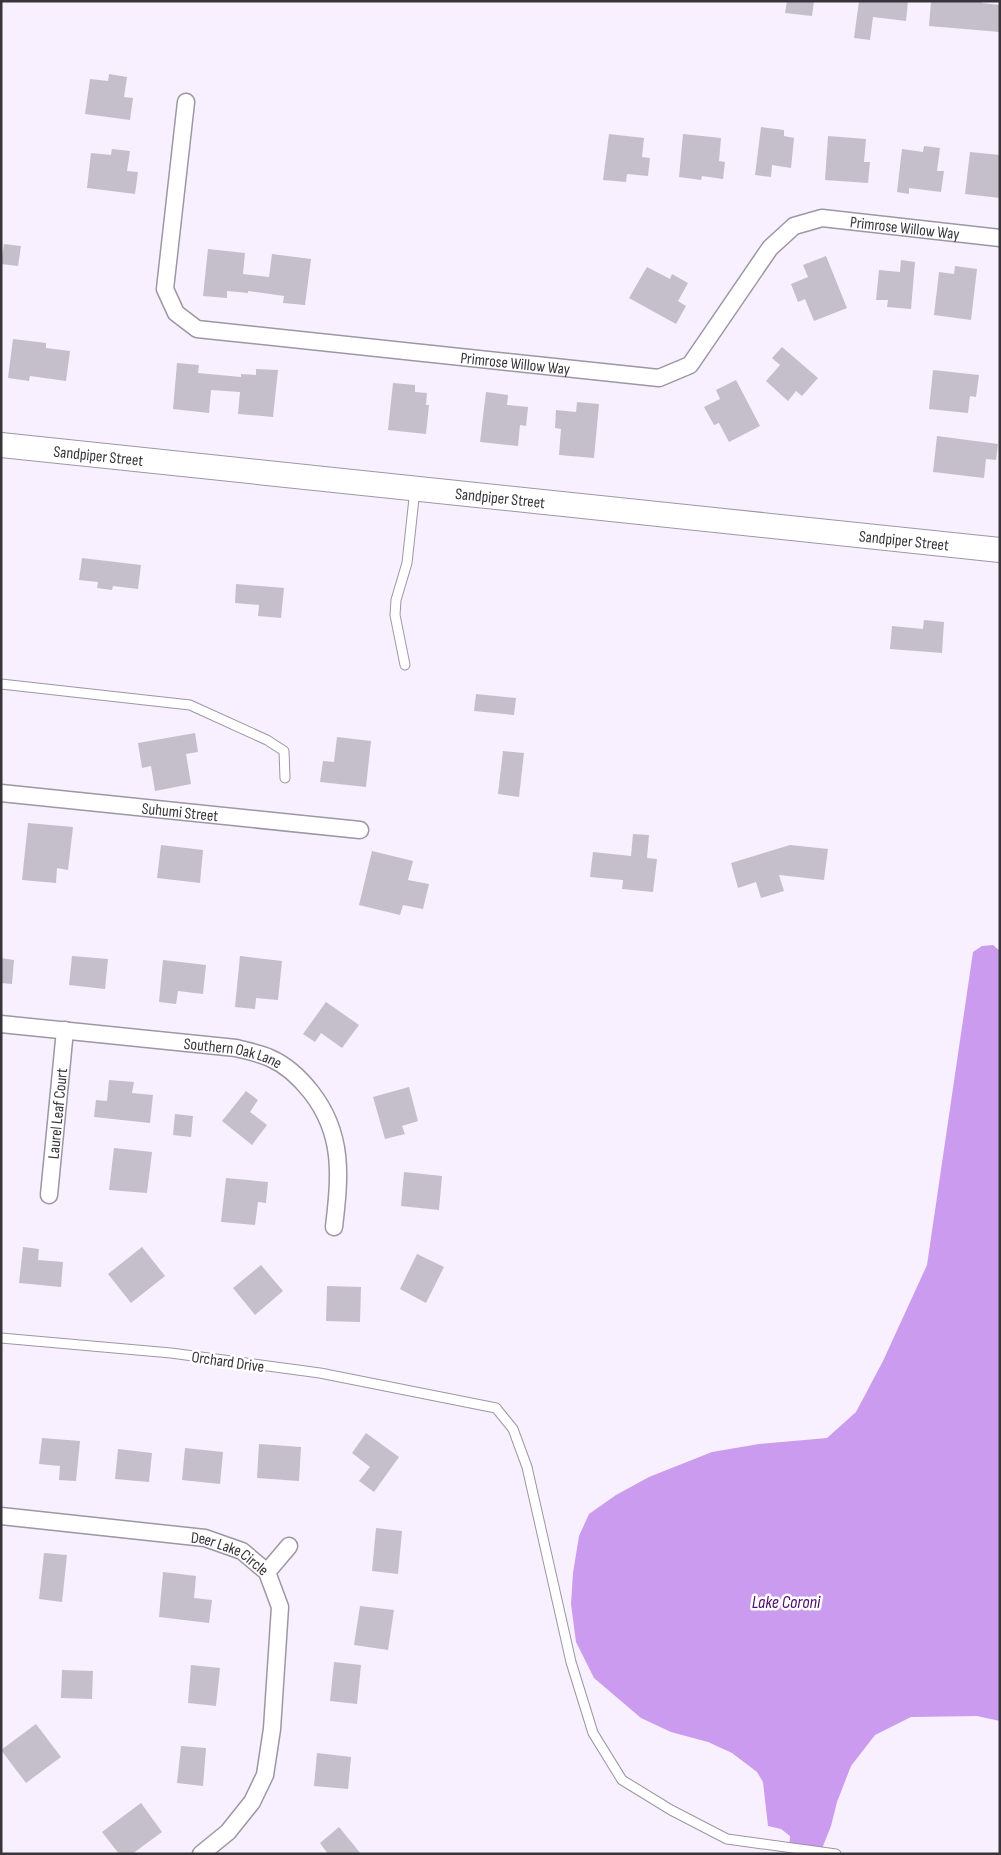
<svg xmlns="http://www.w3.org/2000/svg" width="1001" height="1855" viewBox="0 0 1001 1855" font-family="'Sofia Sans Condensed',sans-serif">
  <rect width="100%" height="100%" fill="#f8f0fe"/>
  <polygon fill="#cb9bef" points="993,945 1000,951 1000,1721 977,1716 911,1717 875,1735 851,1766 837,1802 831,1826 823,1846 823,1854 789,1854 790,1836 781,1829 768,1826 763,1782 757,1772 732,1753 708,1742 671,1732 641,1718 594,1678 576,1642 571,1604 573,1573 579,1536 589,1514 616,1495 649,1477 712,1452 759,1444 827,1438 856,1412 883,1361 927,1265 973,952 982,946"/>
  <g fill="#c5becb">
    <polygon points="787,1 814,1 812,16 785,13"/>
    <polygon points="859,1 908,1 906,21 873,17 870,40 854,38"/>
    <polygon points="931,1 982,1 982,3 1000,5 1000,32 929,26"/>
    <polygon points="109,74 127,77 124,97 133,98 130,120 85,114 90,79 108,81"/>
    <polygon points="761,127 784,130 784,136 794,138 791,168 772,165 771,177 755,175"/>
    <polygon points="609,134 644,138 642,157 650,158 648,176 627,174 626,182 603,180"/>
    <polygon points="683,134 721,138 719,161 725,162 723,179 702,176 701,180 679,177"/>
    <polygon points="828,136 866,139 864,162 870,162 868,183 825,180"/>
    <polygon points="924,146 940,148 937,171 944,171 941,192 909,188 909,194 897,192 902,149 923,152"/>
    <polygon points="112,149 130,151 127,171 138,172 135,194 87,188 91,153 111,155"/>
    <polygon points="970,152 1000,155 1000,198 965,194"/>
    <polygon points="4,244 21,246 18,266 1,264"/>
    <polygon points="208,249 245,253 243,274 269,277 272,254 311,259 305,305 283,303 284,296 248,291 248,293 227,291 227,298 203,296"/>
    <polygon points="826,256 847,308 814,321 805,299 798,302 791,284 808,277 803,265"/>
    <polygon points="901,260 915,262 911,309 887,307 888,300 876,300 879,270 900,272"/>
    <polygon points="955,266 977,269 971,320 934,315 939,272 954,274"/>
    <polygon points="647,267 670,279 672,274 688,283 678,301 686,306 676,324 629,298"/>
    <polygon points="13,339 46,343 46,348 70,351 66,381 30,376 29,381 8,378"/>
    <polygon points="782,347 818,378 802,396 796,391 788,401 766,381 780,365 772,358"/>
    <polygon points="177,363 199,365 198,373 241,377 241,374 256,375 256,369 278,370 273,417 238,414 240,392 211,390 209,413 173,409"/>
    <polygon points="933,370 979,375 976,397 970,396 968,413 929,409"/>
    <polygon points="736,380 760,426 729,442 719,423 714,425 704,407 720,399 716,390"/>
    <polygon points="393,383 415,385 415,392 427,393 426,405 429,405 426,434 388,430"/>
    <polygon points="486,392 508,395 507,405 528,407 526,426 520,425 518,446 480,442"/>
    <polygon points="577,402 599,404 594,458 559,455 561,429 555,428 556,410 576,412"/>
    <polygon points="937,436 998,444 996,460 986,459 984,478 933,472"/>
    <polygon points="82,558 141,565 138,589 113,586 112,590 97,588 98,582 79,580"/>
    <polygon points="236,584 284,588 281,618 258,616 259,605 235,603"/>
    <polygon points="924,620 944,622 942,653 890,649 892,626 923,629"/>
    <polygon points="476,694 516,698 514,715 474,711"/>
    <polygon points="195,733 198,752 186,754 191,784 155,791 151,766 142,768 138,743"/>
    <polygon points="337,737 371,741 366,787 320,782 323,761 334,762"/>
    <polygon points="503,751 524,753 519,797 498,794"/>
    <polygon points="28,823 73,827 68,870 57,868 56,883 22,880"/>
    <polygon points="633,834 649,835 647,858 657,859 653,892 622,889 623,880 590,877 593,852 631,856"/>
    <polygon points="161,845 203,850 200,883 157,878"/>
    <polygon points="790,845 828,849 824,880 779,875 784,891 761,898 756,882 738,888 731,863"/>
    <polygon points="372,851 413,861 408,880 429,884 423,909 403,905 400,915 359,905"/>
    <polygon points="72,956 108,959 105,989 69,985"/>
    <polygon points="240,956 282,961 278,1000 256,998 255,1009 235,1007"/>
    <polygon points="1,958 14,960 12,984 1,983"/>
    <polygon points="163,960 206,965 203,994 178,991 176,1004 159,1002"/>
    <polygon points="326,1002 359,1025 342,1048 321,1033 315,1042 303,1034"/>
    <polygon points="109,1080 134,1082 132,1093 153,1095 150,1123 94,1117 96,1100 107,1101"/>
    <polygon points="409,1087 418,1121 402,1126 405,1134 385,1139 373,1097"/>
    <polygon points="246,1091 258,1100 250,1112 267,1125 252,1145 222,1121"/>
    <polygon points="175,1114 193,1116 191,1137 173,1135"/>
    <polygon points="114,1148 152,1152 147,1193 109,1190"/>
    <polygon points="404,1172 442,1176 439,1210 401,1206"/>
    <polygon points="226,1178 268,1182 266,1203 258,1202 255,1225 221,1222"/>
    <polygon points="23,1247 39,1249 38,1260 63,1262 61,1287 19,1283"/>
    <polygon points="142,1247 165,1276 131,1303 108,1274"/>
    <polygon points="417,1254 444,1267 426,1303 400,1289"/>
    <polygon points="261,1265 283,1291 255,1315 233,1288"/>
    <polygon points="327,1286 361,1287 360,1322 326,1321"/>
    <polygon points="366,1433 399,1457 374,1492 359,1481 370,1467 352,1453"/>
    <polygon points="42,1438 80,1441 76,1481 59,1480 60,1466 39,1464"/>
    <polygon points="259,1444 301,1447 299,1481 257,1478"/>
    <polygon points="185,1448 223,1452 220,1484 182,1480"/>
    <polygon points="118,1449 152,1453 149,1482 115,1479"/>
    <polygon points="376,1528 402,1531 398,1574 372,1571"/>
    <polygon points="44,1553 67,1555 62,1602 39,1599"/>
    <polygon points="163,1572 196,1576 194,1598 212,1600 209,1623 159,1617"/>
    <polygon points="360,1606 394,1610 388,1650 354,1645"/>
    <polygon points="334,1662 361,1665 357,1704 330,1701"/>
    <polygon points="191,1665 220,1668 216,1706 188,1703"/>
    <polygon points="62,1670 93,1671 92,1699 61,1698"/>
    <polygon points="36,1724 61,1757 26,1783 1,1750"/>
    <polygon points="181,1746 206,1748 203,1786 177,1783"/>
    <polygon points="317,1753 351,1757 348,1789 314,1786"/>
    <polygon points="141,1803 162,1832 132,1854 119,1854 102,1832"/>
    <polygon points="339,1827 361,1854 328,1854 320,1843"/>
  </g>
  <g fill="none" stroke-linecap="round" stroke-linejoin="round">
    <defs>
      <g id="lane">
        <polyline points="405,665 395,615 396,600 407,563 415,489"/>
        <polyline points="1,684 190,705 267,740 284,751 285,778"/>
        <polyline points="1,1338 171,1353 320,1373 496,1408 513,1429 527,1467 571,1662 593,1733 622,1780 671,1810 727,1839 836,1854"/>
      </g>
      <g id="street">
        <path id="s1" d="M186 102 165 289 176 313 197 329 659 378 690 365 770 248 794 226 822 218 1000 238"/>
        <path id="s2" d="M1 793 360 830"/>
        <path id="s3" d="M1 1024 236 1048C247 1051 259 1053 270 1058 286 1065 300 1078 311 1092 344 1134 340 1176 334 1227"/>
        <path id="s4" d="M49 1195 65 1030"/>
        <path id="s5" d="M1 1516 205 1538 242 1551 267 1572 280 1607 272 1729 265 1775 252 1802 228 1832 201 1854"/>
        <polyline points="267,1572 289,1546"/>
      </g>
      <g id="secondary">
        <path id="s6" d="M1 445 1000 550"/>
      </g>
    </defs>
    <use href="#lane" stroke="#9d96a3" stroke-width="11"/>
    <use href="#street" stroke="#9d96a3" stroke-width="19"/>
    <use href="#secondary" stroke="#9d96a3" stroke-width="26"/>
    <use href="#lane" stroke="#fff" stroke-width="9"/>
    <use href="#street" stroke="#fff" stroke-width="16"/>
    <use href="#secondary" stroke="#fff" stroke-width="24"/>
  </g>
  <g text-anchor="middle" stroke-width="5" stroke-linejoin="round" paint-order="stroke">
    <g font-size="16" fill="#38353a" stroke="#fff">
      <text dy="6" stroke="none"><textPath href="#s1" startOffset="1026">Primrose Willow Way</textPath></text>
      <text dy="6" stroke="none"><textPath href="#s1" startOffset="561">Primrose Willow Way</textPath></text>
      <text dy="6" stroke="none"><textPath href="#s6" startOffset="98">Sandpiper Street</textPath></text>
      <text dy="6" stroke="none"><textPath href="#s6" startOffset="502">Sandpiper Street</textPath></text>
      <text dy="6" stroke="none"><textPath href="#s6" startOffset="908">Sandpiper Street</textPath></text>
      <text dy="6" stroke="none"><textPath href="#s2" startOffset="180">Suhumi Street</textPath></text>
      <text dy="6" stroke="none"><textPath href="#s3" startOffset="234">Southern Oak Lane</textPath></text>
      <text dy="6" stroke="none"><textPath href="#s4" startOffset="82">Laurel Leaf Court</textPath></text>
      <text transform="translate(228 1361) rotate(8)" y="6">Orchard Drive</text>
      <text dy="6" stroke="none"><textPath href="#s5" startOffset="234">Deer Lake Circle</textPath></text>
    </g>
    <g font-size="18" font-style="italic" fill="#4e0c71" stroke="#fff">
      <text x="786" y="1608">Lake Coroni</text>
    </g>
  </g>
  <rect width="1001" height="1855" fill="none" stroke="#38353a" stroke-width="5"/>
</svg>
